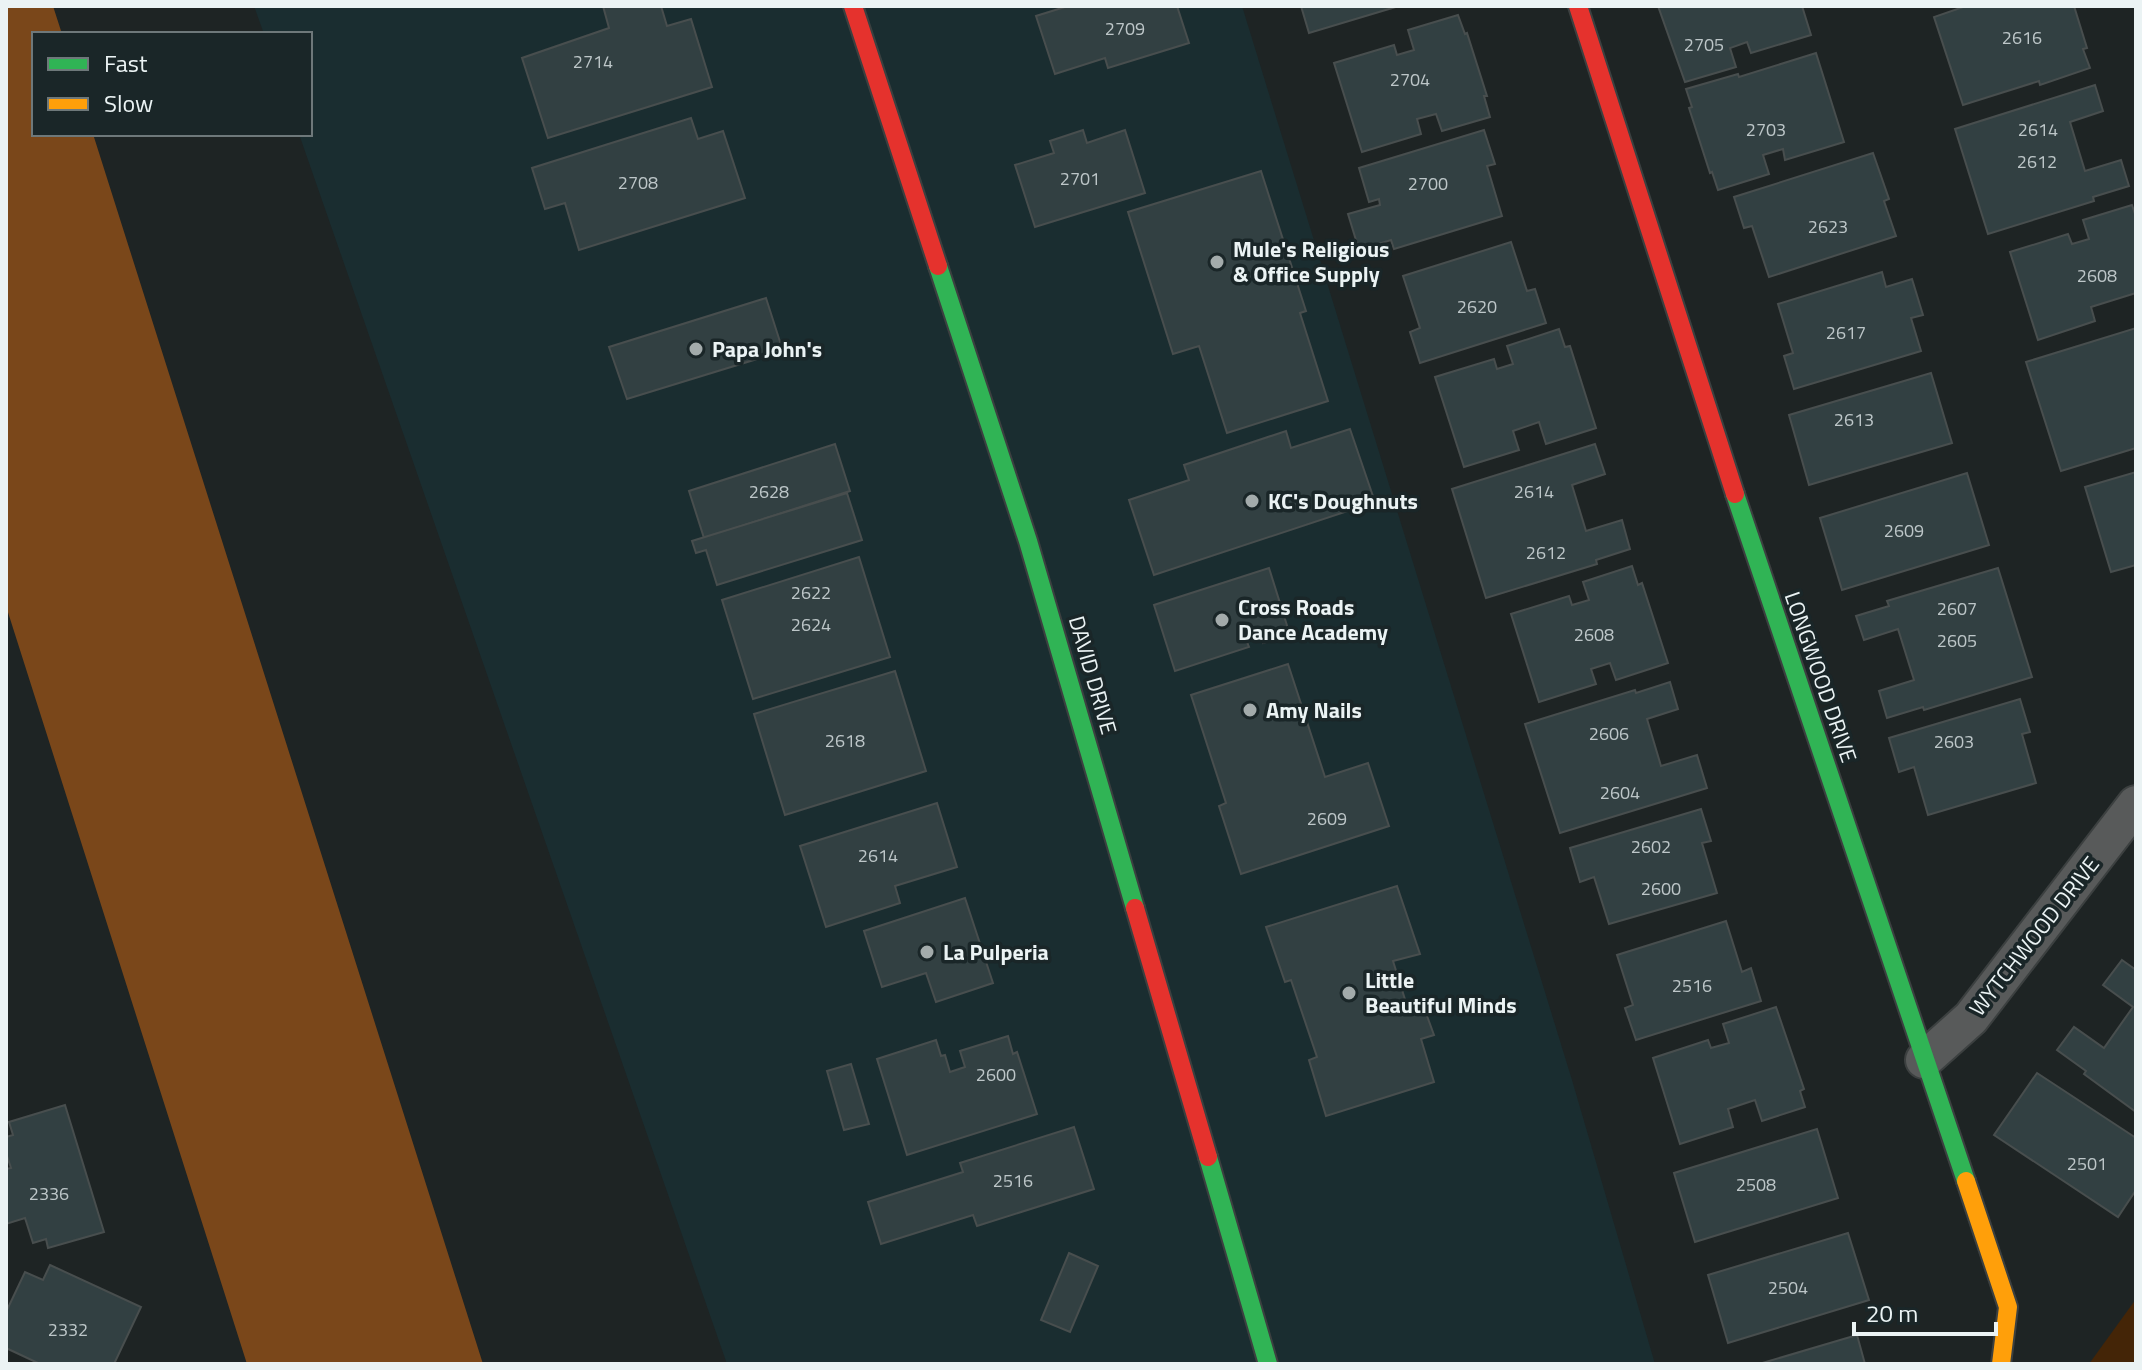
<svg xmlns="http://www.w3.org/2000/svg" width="2142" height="1370" viewBox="0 0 2142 1370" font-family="'Titillium Web',sans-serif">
  <rect width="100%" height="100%" fill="#1e2424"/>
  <polygon fill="#1a2d30" points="254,6 1242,6 1572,1080 1655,1364 727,1364 299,134 310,134 310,34 264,34"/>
  <polygon fill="#442507" points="2136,1299 2136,1364 2089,1364"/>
  <polygon fill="#7a471a" points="6,6 53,6 62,34 34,34 34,134 93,134 483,1364 247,1364 6,606"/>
  <g fill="#324042" stroke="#484e4e" stroke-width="2">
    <polygon points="603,6 661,6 667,26 691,19 712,87 548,138 522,58 609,28"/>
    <polygon points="1068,6 1177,6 1189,43 1108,68 1105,58 1055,74 1036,16"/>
    <polygon points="1301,6 1399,6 1309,33"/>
    <polygon points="1658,6 1802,6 1811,35 1751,53 1747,42 1730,48 1736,67 1685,82"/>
    <polygon points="1966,6 2074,6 2087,48 2083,49 2090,68 2040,85 2039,81 1963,105 1934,17"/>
    <polygon points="1458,15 1465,34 1467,33 1487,96 1484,96 1490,117 1442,131 1436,114 1417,119 1421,134 1362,152 1334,63 1394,45 1397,55 1414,50 1408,30"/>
    <polygon points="1816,53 1844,142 1785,160 1783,149 1763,155 1769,174 1718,190 1712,172 1710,173 1689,108 1692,107 1686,89 1738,74 1739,77"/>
    <polygon points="2095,85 2103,111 2070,122 2085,171 2121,160 2129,186 2093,197 2094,201 1988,234 1955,129"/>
    <polygon points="691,118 698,139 723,131 745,198 579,250 565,203 545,209 532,168"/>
    <polygon points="1083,130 1087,143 1125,130 1145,193 1035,227 1015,165 1054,153 1050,141"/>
    <polygon points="1484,130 1495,164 1487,166 1502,216 1394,249 1391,240 1359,250 1348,214 1380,205 1379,199 1369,202 1359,168"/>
    <polygon points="1873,153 1889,199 1884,201 1896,236 1769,277 1752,226 1744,228 1734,197"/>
    <polygon points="1261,171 1306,311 1300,313 1328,401 1227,433 1199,346 1173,354 1128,212"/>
    <polygon points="2132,205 2136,217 2136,293 2091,307 2095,321 2038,340 2010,252 2068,234 2072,244 2089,239 2083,220"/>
    <polygon points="1511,242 1527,291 1535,289 1546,323 1420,363 1410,332 1420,328 1403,276"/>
    <polygon points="1882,272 1886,287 1912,279 1923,315 1911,318 1921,351 1794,389 1784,356 1793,353 1778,304"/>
    <polygon points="766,298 783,351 627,399 609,347"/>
    <polygon points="2136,328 2136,448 2061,471 2026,362"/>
    <polygon points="1559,329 1565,347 1570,346 1596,428 1546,444 1539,422 1513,431 1519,450 1464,467 1435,377 1494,359 1497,369 1513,364 1507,346"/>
    <polygon points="1931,373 1952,443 1809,485 1789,415"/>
    <polygon points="1350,429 1375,502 1154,575 1129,500 1189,480 1184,465 1286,431 1291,448"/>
    <polygon points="835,444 850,491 704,538 689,491"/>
    <polygon points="1595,444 1605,474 1572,485 1586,531 1622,520 1630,549 1596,560 1597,564 1486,598 1452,489"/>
    <polygon points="2136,472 2136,565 2111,572 2085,487"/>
    <polygon points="1967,473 1989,545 1842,590 1820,518"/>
    <polygon points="847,493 862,540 717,585 706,550 696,553 692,541"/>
    <polygon points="859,557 890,657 753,699 722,600"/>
    <polygon points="1632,566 1638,585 1642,583 1668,663 1616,680 1610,663 1591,669 1596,684 1539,702 1511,614 1569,596 1572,605 1589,600 1583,582"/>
    <polygon points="1269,568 1290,635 1263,643 1261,637 1247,642 1249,647 1175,671 1154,605"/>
    <polygon points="1998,568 2032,677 1924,710 1923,707 1887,718 1879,691 1914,680 1898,629 1864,640 1856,616 1889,606 1887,601"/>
    <polygon points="1288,664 1325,777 1368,763 1389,826 1241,874 1219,806 1226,803 1191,695"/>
    <polygon points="895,671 926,771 785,815 754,714"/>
    <polygon points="1670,682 1678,709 1647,719 1661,766 1697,755 1707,788 1560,833 1525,724 1635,690 1636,693"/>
    <polygon points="2020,699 2030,732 2022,734 2036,783 1928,815 1914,767 1899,772 1889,738"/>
    <polygon points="937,803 957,867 895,886 900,903 826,927 800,846"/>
    <polygon points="1701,809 1711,841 1702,843 1717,893 1609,924 1594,877 1580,882 1570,848"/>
    <polygon points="1397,886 1420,954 1393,961 1408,1009 1423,1005 1434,1035 1421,1039 1434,1082 1326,1116 1309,1060 1317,1057 1291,980 1285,982 1266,927"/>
    <polygon points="965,898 993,983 936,1002 926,973 882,987 864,931"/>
    <polygon points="1726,921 1742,972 1751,968 1761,1001 1636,1040 1625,1008 1633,1005 1617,955"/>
    <polygon points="2122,960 2136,970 2136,1112 2084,1074 2086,1071 2057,1050 2074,1027 2104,1048 2133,1007 2103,985"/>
    <polygon points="1776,1007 1804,1089 1800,1091 1805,1107 1762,1121 1755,1100 1728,1109 1733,1127 1680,1144 1653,1058 1708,1040 1711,1048 1729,1043 1723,1024"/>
    <polygon points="1008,1036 1013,1054 1017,1052 1037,1114 907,1155 877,1059 936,1040 941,1056 945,1055 950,1072 965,1067 960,1051"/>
    <polygon points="851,1064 869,1124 844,1130 827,1071"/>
    <polygon points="2037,1073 2136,1138 2136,1190 2118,1217 1994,1135"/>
    <polygon points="65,1105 104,1232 48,1248 46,1239 33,1243 25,1218 6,1224 6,1169 11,1168 6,1153 6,1137 13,1135 9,1122"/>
    <polygon points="1074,1127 1094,1189 977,1226 973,1215 881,1244 868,1202 963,1172 960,1163"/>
    <polygon points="1817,1129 1838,1198 1695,1242 1674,1173"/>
    <polygon points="1848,1233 1869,1300 1728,1343 1708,1275"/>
    <polygon points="1069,1253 1098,1266 1070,1332 1041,1320"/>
    <polygon points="50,1265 141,1307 114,1364 40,1364 6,1348 6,1312 25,1272 43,1280"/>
    <polygon points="1857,1335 1865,1364 1759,1364"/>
  </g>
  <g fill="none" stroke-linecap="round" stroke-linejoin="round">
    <defs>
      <polyline id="street" points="1924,1060 1971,1018 2136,804"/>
      <g id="fast">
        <polyline points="938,266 1028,541 1135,908"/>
        <polyline points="1735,494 1966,1181"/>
        <polyline points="1208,1157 1268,1364"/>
      </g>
      <polyline id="slow" points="1966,1181 2008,1307 2001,1364"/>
      <g id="jam">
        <polyline points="853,6 938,266"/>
        <polyline points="1578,6 1735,494"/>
        <polyline points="1135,908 1208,1157"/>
      </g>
    </defs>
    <use href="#street" stroke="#3c4040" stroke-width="40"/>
    <use href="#fast" stroke="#3c4040" stroke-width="22"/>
    <use href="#slow" stroke="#3c4040" stroke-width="22"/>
    <use href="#jam" stroke="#3c4040" stroke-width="22"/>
    <use href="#street" stroke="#585a5a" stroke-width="36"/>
    <use href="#fast" stroke="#30b455" stroke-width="18"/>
    <use href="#slow" stroke="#ff9f0a" stroke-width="18"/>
    <use href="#jam" stroke="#e5322d" stroke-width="18"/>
  </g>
  <g fill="#a3abab" stroke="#1a2628" stroke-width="3">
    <circle cx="1217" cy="262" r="8"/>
    <circle cx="696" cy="349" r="8"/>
    <circle cx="1252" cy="501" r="8"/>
    <circle cx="1222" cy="620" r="8"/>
    <circle cx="1250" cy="710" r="8"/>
    <circle cx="927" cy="952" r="8"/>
    <circle cx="1349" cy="993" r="8"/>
  </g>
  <g text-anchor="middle" stroke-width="7" stroke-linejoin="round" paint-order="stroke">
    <g font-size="18" fill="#bdc6c8">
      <text x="1125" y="35">2709</text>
      <text x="2022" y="44">2616</text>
      <text x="1704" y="51">2705</text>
      <text x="593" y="68">2714</text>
      <text x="1410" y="86">2704</text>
      <text x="1766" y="136">2703</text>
      <text x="2038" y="136">2614</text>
      <text x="2037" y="168">2612</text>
      <text x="1080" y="185">2701</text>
      <text x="638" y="189">2708</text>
      <text x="1428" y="190">2700</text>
      <text x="1828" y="233">2623</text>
      <text x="2097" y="282">2608</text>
      <text x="1477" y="313">2620</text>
      <text x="1846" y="339">2617</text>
      <text x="1854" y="426">2613</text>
      <text x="769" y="498">2628</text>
      <text x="1534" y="498">2614</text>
      <text x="1904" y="537">2609</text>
      <text x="1546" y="559">2612</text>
      <text x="811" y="599">2622</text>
      <text x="1957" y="615">2607</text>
      <text x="811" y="631">2624</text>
      <text x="1594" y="641">2608</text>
      <text x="1957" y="647">2605</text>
      <text x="1609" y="740">2606</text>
      <text x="845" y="747">2618</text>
      <text x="1954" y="748">2603</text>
      <text x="1620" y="799">2604</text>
      <text x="1327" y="825">2609</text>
      <text x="1651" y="853">2602</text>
      <text x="878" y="862">2614</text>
      <text x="1661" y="895">2600</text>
      <text x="1692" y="992">2516</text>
      <text x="996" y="1081">2600</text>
      <text x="2087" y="1170">2501</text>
      <text x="1013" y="1187">2516</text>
      <text x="1756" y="1191">2508</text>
      <text x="49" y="1200">2336</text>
      <text x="1788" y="1294">2504</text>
      <text x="68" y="1336">2332</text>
    </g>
    <g font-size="22" font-weight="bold" fill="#ebf3f4" stroke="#1a2628" text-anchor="start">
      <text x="1233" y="257">Mule's Religious<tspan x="1233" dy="25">&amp; Office Supply</tspan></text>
      <text x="712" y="357">Papa John's</text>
      <text x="1268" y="509">KC's Doughnuts</text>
      <text x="1238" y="615">Cross Roads<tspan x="1238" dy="25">Dance Academy</tspan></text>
      <text x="1266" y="718">Amy Nails</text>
      <text x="943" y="960">La Pulperia</text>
      <text x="1365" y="988">Little<tspan x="1365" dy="25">Beautiful Minds</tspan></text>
    </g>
    <g font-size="22" fill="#ebf3f4" stroke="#1a2628">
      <text transform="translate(1093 675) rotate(74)" y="8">DAVID DRIVE</text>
      <text transform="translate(1821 677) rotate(71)" y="8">LONGWOOD DRIVE</text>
      <text transform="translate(2034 936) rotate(-52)" y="8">WYTCHWOOD DRIVE</text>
    </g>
  </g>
  <rect width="2142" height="1370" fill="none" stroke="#ebf3f4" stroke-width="16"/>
  <rect x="32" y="32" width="280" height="104" fill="#1a2628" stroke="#6e787a" stroke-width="2"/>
  <rect x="48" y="58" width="40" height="12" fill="#30b455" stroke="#6e787a" stroke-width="2"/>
  <text x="104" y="72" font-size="24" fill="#ebf3f4">Fast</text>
  <rect x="48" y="98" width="40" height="12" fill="#ff9f0a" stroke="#6e787a" stroke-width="2"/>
  <text x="104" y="112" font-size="24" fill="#ebf3f4">Slow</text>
  <path d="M1854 1322v12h142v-12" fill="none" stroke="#ebf3f4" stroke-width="4"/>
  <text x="1866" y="1322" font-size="24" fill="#ebf3f4" stroke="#1a2628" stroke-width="6" paint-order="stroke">20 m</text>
</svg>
